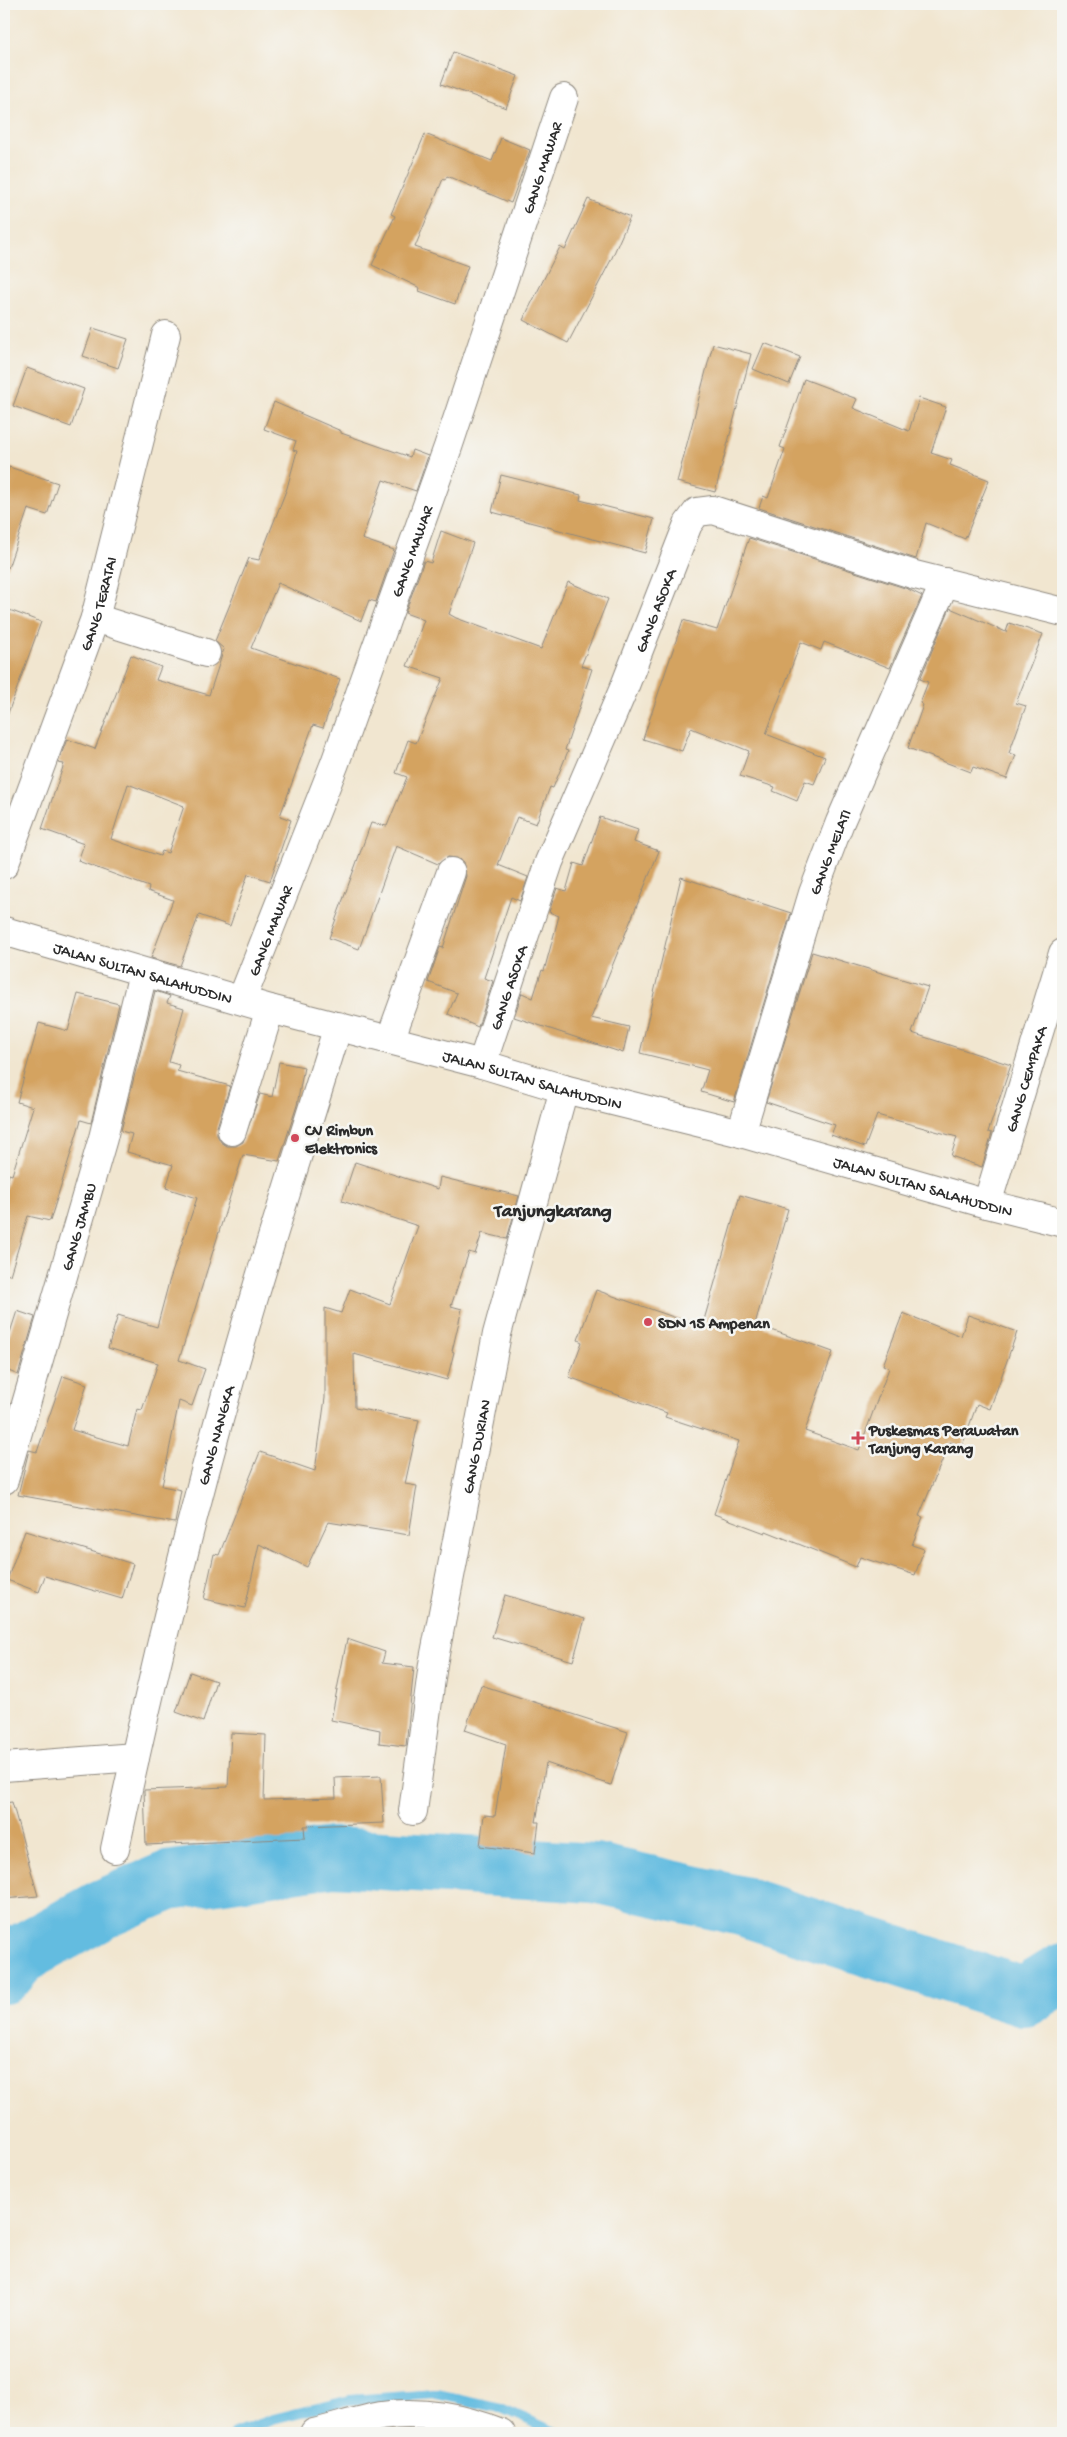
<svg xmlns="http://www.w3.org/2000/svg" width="1067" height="2437" viewBox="0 0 1067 2437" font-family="'Gochi Hand',sans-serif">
  <rect width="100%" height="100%" fill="#f6f6f2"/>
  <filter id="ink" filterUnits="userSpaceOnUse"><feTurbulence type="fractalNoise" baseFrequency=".02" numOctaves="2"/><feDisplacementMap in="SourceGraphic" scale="10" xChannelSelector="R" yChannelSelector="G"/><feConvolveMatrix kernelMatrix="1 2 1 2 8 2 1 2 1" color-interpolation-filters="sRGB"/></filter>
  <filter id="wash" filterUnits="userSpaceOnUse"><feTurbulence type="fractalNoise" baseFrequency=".0096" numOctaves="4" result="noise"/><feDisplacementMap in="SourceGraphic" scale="20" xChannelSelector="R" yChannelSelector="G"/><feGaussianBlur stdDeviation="1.12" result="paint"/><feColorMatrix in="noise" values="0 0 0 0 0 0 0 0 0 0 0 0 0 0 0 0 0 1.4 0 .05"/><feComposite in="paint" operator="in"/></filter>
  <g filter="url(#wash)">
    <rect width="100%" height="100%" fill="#f1e6d0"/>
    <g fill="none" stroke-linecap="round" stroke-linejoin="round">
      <polyline stroke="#63bce0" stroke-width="10" points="234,2433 273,2419 350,2400 437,2394 501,2408 558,2433"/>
      <polyline stroke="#63bce0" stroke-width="60" points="4,1974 21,1954 103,1909 168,1881 333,1857 595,1873 742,1906 1024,1997 1063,1973"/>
    </g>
    <g id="blocks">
      <g fill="#d4a361" fill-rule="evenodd">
        <polygon points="453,52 518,76 506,108 441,84"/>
        <polygon points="425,134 492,161 501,138 530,150 511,203 447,176 445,180 443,179 415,247 468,266 455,304 419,291 420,288 372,265 395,216 391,214"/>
        <polygon points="588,199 630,217 611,260 568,343 523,320 560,247 565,250"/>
        <polygon points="93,328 128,339 118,368 83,356"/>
        <polygon points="764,343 800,357 789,384 753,369"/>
        <polygon points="713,344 751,354 715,492 677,482"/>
        <polygon points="27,368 84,389 71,427 13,406"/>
        <polygon points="804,379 857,399 853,408 909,431 919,398 946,407 931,453 952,460 950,465 989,480 965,539 926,523 916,559 759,508 763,496 768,498 785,449 780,447"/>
        <path d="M274 402 341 431V433L410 457 412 450 428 456 416 491 383 480 362 539 394 550 376 602 369 600 361 621 278 583 251 648 340 679 323 728 313 725 280 816 291 820 270 881 248 874 230 926 199 915 180 966 151 958 173 900 148 891 149 887 78 861 84 844 42 829 64 764 58 763 67 739 95 749 131 655 161 667 156 680 209 695 224 649 215 641 249 558 259 560 287 488 297 451 293 450 296 441 264 429ZM128 784 184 806 168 853 162 851 160 856 111 839Z"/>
        <polygon points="9,467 58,483 47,515 28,509 8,568 4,567 4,483"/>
        <polygon points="501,475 581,495 580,500 654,519 645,553 492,512"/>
        <polygon points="441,531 473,543 449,614 456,618 541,649 568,582 608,599 581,666 592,669 565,750 568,751 553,788 550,787 536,824 517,817 498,865 528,877 520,901 511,897 484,978 493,981 478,1027 448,1014 457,993 428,982 440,947 443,948 466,876 463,862 457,858 448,857 438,864 396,846 359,949 329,938 371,823 387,826 407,777 396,773 408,740 416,743 443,678 407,666 424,620 405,613 424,561 431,563"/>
        <polygon points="749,538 908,589 922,596 890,668 824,642 821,650 801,642 766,734 825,757 814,784 805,781 797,801 773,791 775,787 740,776 749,751 691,728 682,751 643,739 683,620 717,630"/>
        <polygon points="4,608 41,622 7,716 4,715"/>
        <polygon points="950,608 1006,632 1009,623 1043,634 1016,703 1026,706 1009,753 1016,755 1007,779 973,767 971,772 908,748 923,705 920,703 928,682 920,679"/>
        <polygon points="600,817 638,830 634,842 659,851 591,1018 629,1027 623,1053 514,1017 522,993 533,998 542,970 544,971 559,916 549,912 557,888 566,891 574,863 583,866"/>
        <polygon points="681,877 791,913 734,1102 701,1092 708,1070 640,1053"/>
        <polygon points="812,952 928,987 912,1033 1011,1065 988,1132 992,1133 982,1167 951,1156 957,1137 877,1115 865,1147 831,1135 835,1125 766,1102"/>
        <polygon points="155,991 170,996 167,1003 184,1008 169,1062 179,1065 177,1071 230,1086 217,1127 217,1135 221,1142 227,1146 236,1146 243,1142 260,1094 272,1097 279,1062 304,1067 297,1105 279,1161 243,1155 179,1360 205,1369 192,1406 179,1401 162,1486 181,1490 175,1523 18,1495 29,1450 37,1452 63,1376 87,1384 72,1430 128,1446 137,1409 142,1410 158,1363 108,1348 118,1315 157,1327 169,1282 197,1198 166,1188 173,1165 127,1152 132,1134 121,1131"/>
        <polygon points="78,994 119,1004 91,1123 81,1120 50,1221 28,1216 10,1275 4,1274 4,1193 9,1174 12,1175 33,1107 17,1102 39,1023 68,1031"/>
        <polygon points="355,1162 438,1189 440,1177 519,1196 507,1239 482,1233 475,1254 469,1252 451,1306 462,1309 452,1351 454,1352 447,1380 354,1354 355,1408 419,1420 405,1484 417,1486 409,1535 328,1522 307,1567 259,1544 245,1608 204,1599 214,1554 219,1555 260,1452 315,1471 325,1398 325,1308 341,1313 350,1289 390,1304 418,1226 342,1201"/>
        <polygon points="740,1195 788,1209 755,1324 833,1352 805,1431 859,1450 889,1368 883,1365 903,1313 961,1336 968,1315 1017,1332 990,1409 977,1404 962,1446 950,1442 919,1516 923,1517 912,1545 924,1549 915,1575 860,1557 856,1567 766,1531 765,1533 714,1514 739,1441 665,1417 667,1413 569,1377 582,1342 578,1340 596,1290 702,1327"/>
        <polygon points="17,1311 35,1317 18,1375 4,1369 4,1351"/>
        <polygon points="25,1531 133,1564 122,1599 45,1576 39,1592 7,1580"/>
        <polygon points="505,1595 585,1619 573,1661 492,1637"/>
        <polygon points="347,1639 385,1652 382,1663 414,1667 406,1746 379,1743 380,1730 331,1720"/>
        <polygon points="190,1672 216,1681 203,1722 176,1712"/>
        <polygon points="481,1685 628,1732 611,1785 546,1763 536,1822 539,1822 535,1853 480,1846 484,1815 495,1816 506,1744 465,1730"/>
        <polygon points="231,1733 266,1735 264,1800 336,1798 335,1778 381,1776 384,1823 304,1826 305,1838 146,1845 144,1790 228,1787"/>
        <polygon points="12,1802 38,1896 4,1899 4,1803"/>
      </g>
    </g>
  </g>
  <g filter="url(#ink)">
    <use href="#blocks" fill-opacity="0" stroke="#8e887e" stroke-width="1"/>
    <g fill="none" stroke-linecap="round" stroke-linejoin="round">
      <defs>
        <g id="minor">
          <polyline points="95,618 206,653"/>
          <path id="s1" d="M4 865 95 618 166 335"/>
          <path id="s2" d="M242 999 335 763 448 447 564 98"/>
          <polyline points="390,1040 451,872"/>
          <path id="s3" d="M482 1064 549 862 624 688 688 524 697 512 713 510 915 575 1063 612"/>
          <polyline points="232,1131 270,1009"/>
          <path id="s4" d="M741 1133 813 893 840 822 945 582"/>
          <path id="s5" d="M987 1204 1063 953"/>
          <path id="s6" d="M4 1480 103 1138 143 973"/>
          <polyline points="4,1767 135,1757"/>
          <path id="s7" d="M413 1811 433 1664 497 1334 564 1089"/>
          <path id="s8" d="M115 1849C153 1671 196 1495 247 1321 276 1222 308 1124 338 1026"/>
          <path d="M314 2433C336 2428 359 2420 381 2416 421 2410 464 2418 501 2433"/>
        </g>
        <g id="secondary">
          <path id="s9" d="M4 931 270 1009 482 1064 564 1089 741 1133 987 1204 1063 1223"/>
        </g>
      </defs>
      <use href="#minor" stroke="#8e887e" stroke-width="30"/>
      <use href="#secondary" stroke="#8e887e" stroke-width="30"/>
      <use href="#minor" stroke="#fff" stroke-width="28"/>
      <use href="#secondary" stroke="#fff" stroke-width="28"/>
    </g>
  </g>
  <g fill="#d1495b" stroke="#f6f6f2" stroke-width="2">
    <circle cx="295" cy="1138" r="5"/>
    <circle cx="648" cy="1322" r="5"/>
    <path d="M855.5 1430.5h5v5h5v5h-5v5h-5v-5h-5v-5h5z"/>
  </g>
  <g text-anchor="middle" stroke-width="5" stroke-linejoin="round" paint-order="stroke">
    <g font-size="16" fill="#2b2b2b" stroke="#f6f6f2">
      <text dy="6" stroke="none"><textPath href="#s2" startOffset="884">GANG MAWAR</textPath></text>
      <text dy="6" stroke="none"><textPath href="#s2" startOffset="479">GANG MAWAR</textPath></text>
      <text dy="6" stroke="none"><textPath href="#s1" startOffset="278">GANG TERATAI</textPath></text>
      <text dy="6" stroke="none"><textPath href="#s3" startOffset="486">GANG ASOKA</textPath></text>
      <text dy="6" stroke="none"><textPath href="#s4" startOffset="295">GANG MELATI</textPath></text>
      <text dy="6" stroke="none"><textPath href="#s2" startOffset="74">GANG MAWAR</textPath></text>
      <text dy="6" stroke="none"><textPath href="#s9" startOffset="145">JALAN SULTAN SALAHUDDIN</textPath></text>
      <text dy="6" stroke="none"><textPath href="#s3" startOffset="81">GANG ASOKA</textPath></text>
      <text dy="6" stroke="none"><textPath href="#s9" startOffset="549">JALAN SULTAN SALAHUDDIN</textPath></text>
      <text dy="6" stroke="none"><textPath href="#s5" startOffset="131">GANG CEMPAKA</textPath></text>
      <text dy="6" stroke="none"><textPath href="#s9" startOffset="954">JALAN SULTAN SALAHUDDIN</textPath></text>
      <text dy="6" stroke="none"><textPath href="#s6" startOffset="264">GANG JAMBU</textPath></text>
      <text dy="6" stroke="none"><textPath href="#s8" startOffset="426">GANG NANGKA</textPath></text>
      <text dy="6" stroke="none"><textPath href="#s7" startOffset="370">GANG DURIAN</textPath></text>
    </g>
    <g font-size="16" font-weight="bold" fill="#2b2b2b" stroke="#f6f6f2" text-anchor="start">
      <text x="305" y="1135">CV Rimbun<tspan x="305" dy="18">Elektronics</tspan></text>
      <text x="658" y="1328">SDN 15 Ampenan</text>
      <text x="869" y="1435">Puskesmas Perawatan<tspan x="869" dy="18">Tanjung Karang</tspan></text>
    </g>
    <g font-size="19" font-weight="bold" fill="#2b2b2b" stroke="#f6f6f2">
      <text x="553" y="1216">Tanjungkarang</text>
    </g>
  </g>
  <rect width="1067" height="2437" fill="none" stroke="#f6f6f2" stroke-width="20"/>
</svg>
